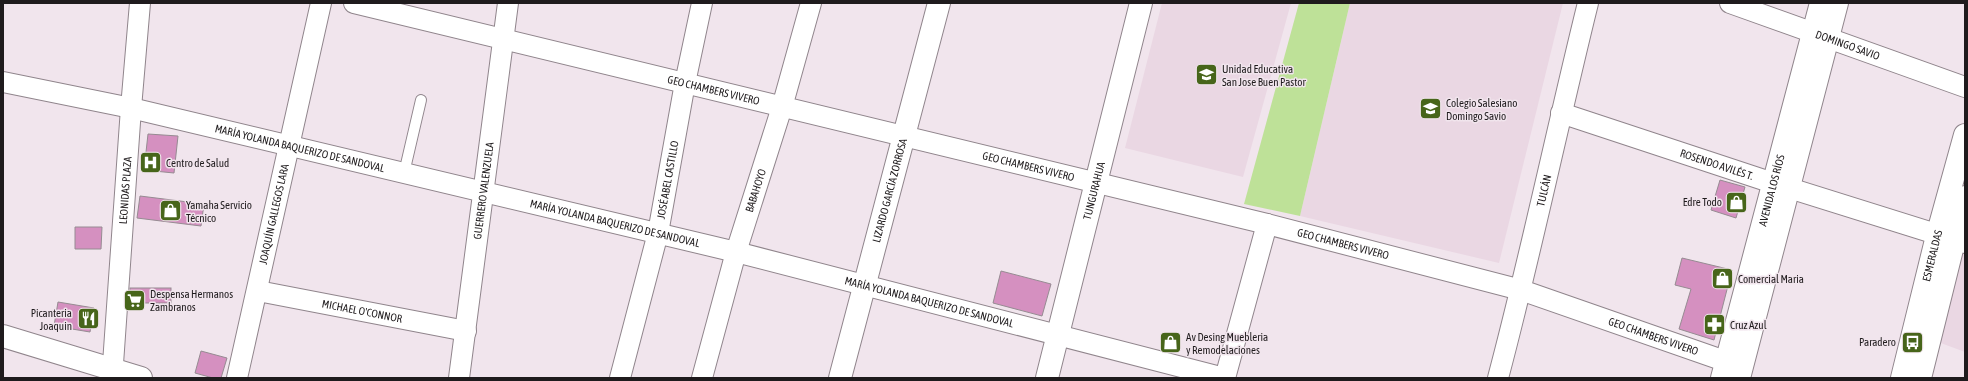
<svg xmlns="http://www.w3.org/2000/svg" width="1968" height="381" viewBox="0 0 1968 381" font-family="'Asap Condensed',sans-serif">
  <rect width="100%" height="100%" fill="#f1e5ed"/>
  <g fill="#ead7e3">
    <polygon points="1162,3 1291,3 1243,177 1125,148"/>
    <polygon points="1350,3 1563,3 1499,263 1300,216"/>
    <polygon points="1961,252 1965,253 1965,352 1938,342"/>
  </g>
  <polygon fill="#bee198" points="1299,3 1350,3 1300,216 1244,204"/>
  <g fill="#d590c0" stroke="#968b92">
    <polygon points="148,134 178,136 174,173 144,170"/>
    <polygon points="1720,180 1745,187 1736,218 1711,210"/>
    <polygon points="140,196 204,204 201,226 137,218"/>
    <polygon points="75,227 102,227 101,249 75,249"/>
    <polygon points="1682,258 1732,270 1714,340 1679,329 1691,289 1675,285"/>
    <polygon points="1001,271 1051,284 1042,316 993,303"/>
    <rect x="130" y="288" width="41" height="15"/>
    <polygon points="58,302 94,308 90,332 54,326"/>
    <polygon points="201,351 227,358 221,378 213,378 195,373"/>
  </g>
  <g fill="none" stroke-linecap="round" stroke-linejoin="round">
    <defs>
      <polyline id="service" points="404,173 421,100"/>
      <g id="minor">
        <path id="s1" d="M354 3 1267 224 1521 290 1742 367"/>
        <path id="s2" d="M1730 3 1965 87"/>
        <path id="s3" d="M3 82 131 108 736 252 1224 378"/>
        <path id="s4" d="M1561 113 1773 183 1965 243"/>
        <path id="s5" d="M258 291 466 331"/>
        <path id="s6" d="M112 378 131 108 140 3"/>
        <path id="s7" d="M237 378 321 3"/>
        <path id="s8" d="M459 378 508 3"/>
        <path id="s9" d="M620 378 658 233 685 83 702 3"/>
        <path id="s10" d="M702 378 736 252 782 107 811 3"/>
        <polyline points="1225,378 1267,224"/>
        <path id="s11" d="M1498 378C1531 254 1557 128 1588 3"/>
      </g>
      <g id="tertiary">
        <polyline points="3,336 141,378"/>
        <path id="s12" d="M840 378 939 3"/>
      </g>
      <g id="secondary">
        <path id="s13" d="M1047 378 1141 3"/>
        <path id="s14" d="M1722 378 1821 3"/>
        <polyline points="1739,378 1837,3"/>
        <path id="s15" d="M1902 378 1937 236 1965 135"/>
        <polyline points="1920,378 1965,197"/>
      </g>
    </defs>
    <use href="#service" stroke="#90858c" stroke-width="12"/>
    <use href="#minor" stroke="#90858c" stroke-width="22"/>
    <use href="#tertiary" stroke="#90858c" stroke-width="24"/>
    <use href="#secondary" stroke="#90858c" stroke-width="24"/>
    <use href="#service" stroke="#fff" stroke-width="10"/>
    <use href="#minor" stroke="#fff" stroke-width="20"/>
    <use href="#tertiary" stroke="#fff" stroke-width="22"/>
    <use href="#secondary" stroke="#fff" stroke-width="22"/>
  </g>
  <defs>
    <symbol id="school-square" viewBox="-11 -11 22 22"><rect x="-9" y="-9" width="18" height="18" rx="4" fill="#47651a" stroke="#f1e5ed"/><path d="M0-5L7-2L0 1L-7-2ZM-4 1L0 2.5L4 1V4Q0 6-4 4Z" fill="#fff"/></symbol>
    <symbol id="hospital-square" viewBox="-11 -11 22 22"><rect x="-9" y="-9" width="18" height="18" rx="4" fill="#47651a" stroke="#f1e5ed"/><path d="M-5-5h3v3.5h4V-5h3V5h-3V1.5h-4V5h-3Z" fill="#fff"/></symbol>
    <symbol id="shop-square" viewBox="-11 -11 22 22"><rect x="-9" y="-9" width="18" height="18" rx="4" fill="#47651a" stroke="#f1e5ed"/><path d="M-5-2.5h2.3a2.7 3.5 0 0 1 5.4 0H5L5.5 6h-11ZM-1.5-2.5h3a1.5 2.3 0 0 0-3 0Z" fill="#fff"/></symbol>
    <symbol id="supermarket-square" viewBox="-11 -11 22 22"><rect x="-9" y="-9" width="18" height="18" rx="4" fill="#47651a" stroke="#f1e5ed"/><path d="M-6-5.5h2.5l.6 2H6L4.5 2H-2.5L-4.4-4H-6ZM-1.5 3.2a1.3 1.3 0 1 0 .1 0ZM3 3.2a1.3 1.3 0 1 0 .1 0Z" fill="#fff"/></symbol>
    <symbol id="restaurant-square" viewBox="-11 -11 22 22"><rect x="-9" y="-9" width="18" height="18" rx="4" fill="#47651a" stroke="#f1e5ed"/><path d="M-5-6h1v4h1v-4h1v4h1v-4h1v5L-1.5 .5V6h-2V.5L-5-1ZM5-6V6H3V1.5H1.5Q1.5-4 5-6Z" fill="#fff"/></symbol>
    <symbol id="pharmacy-square" viewBox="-11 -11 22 22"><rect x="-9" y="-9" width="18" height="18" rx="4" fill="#47651a" stroke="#f1e5ed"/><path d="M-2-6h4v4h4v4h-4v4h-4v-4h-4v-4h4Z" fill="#fff"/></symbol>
    <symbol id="bus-square" viewBox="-11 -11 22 22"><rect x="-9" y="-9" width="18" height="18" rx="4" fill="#47651a" stroke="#f1e5ed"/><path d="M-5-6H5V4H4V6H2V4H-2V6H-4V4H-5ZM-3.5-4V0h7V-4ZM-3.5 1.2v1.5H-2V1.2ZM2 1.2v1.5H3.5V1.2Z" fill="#fff"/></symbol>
  </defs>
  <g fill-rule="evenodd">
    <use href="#school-square" x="1194" y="62" width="25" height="25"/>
    <use href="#school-square" x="1418" y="96" width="25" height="25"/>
    <use href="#hospital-square" x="138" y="150" width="25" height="25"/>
    <use href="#shop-square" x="1724" y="190" width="25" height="25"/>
    <use href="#shop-square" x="158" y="198" width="25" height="25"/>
    <use href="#shop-square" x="1710" y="266" width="25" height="25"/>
    <use href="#supermarket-square" x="122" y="288" width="25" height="25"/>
    <use href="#restaurant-square" x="76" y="306" width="25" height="25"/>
    <use href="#pharmacy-square" x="1702" y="312" width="25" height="25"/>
    <use href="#bus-square" x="1900" y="330" width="25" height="25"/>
    <use href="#shop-square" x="1158" y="330" width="25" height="25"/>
  </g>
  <g text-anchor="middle" stroke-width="3" stroke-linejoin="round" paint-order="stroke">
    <g font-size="11" fill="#1f1b1d" stroke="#f1e5ed">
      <text dy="4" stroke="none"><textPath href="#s2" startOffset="125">DOMINGO SAVIO</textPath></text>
      <text dy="4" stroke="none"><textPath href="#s1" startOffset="370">GEO CHAMBERS VIVERO</textPath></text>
      <text dy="4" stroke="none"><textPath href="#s3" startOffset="304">MARÍA YOLANDA BAQUERIZO DE SANDOVAL</textPath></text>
      <text dy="4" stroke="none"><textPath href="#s4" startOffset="164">ROSENDO AVILÉS T.</textPath></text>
      <text dy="4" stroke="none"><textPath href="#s1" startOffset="694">GEO CHAMBERS VIVERO</textPath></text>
      <text dy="4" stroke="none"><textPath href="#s9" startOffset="204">JOSÉ ABEL CASTILLO</textPath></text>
      <text dy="4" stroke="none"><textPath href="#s6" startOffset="188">LEONIDAS PLAZA</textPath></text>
      <text dy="4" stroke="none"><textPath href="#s10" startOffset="195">BABAHOYO</textPath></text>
      <text dy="4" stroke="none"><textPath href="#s14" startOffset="194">AVENIDA LOS RÍOS</textPath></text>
      <text dy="4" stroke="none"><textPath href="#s8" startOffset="189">GUERRERO VALENZUELA</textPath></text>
      <text dy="4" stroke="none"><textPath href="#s12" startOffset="194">LIZARDO GARCÍA ZORROSA</textPath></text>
      <text dy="4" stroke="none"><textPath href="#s13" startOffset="193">TUNGURAHUA</textPath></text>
      <text dy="4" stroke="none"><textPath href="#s11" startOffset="193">TULCÁN</textPath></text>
      <text dy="4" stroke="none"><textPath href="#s7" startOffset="168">JOAQUÍN GALLEGOS LARA</textPath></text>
      <text dy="4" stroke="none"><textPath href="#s3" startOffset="628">MARÍA YOLANDA BAQUERIZO DE SANDOVAL</textPath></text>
      <text dy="4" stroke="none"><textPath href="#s1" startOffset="1018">GEO CHAMBERS VIVERO</textPath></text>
      <text dy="4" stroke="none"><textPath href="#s15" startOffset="126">ESMERALDAS</textPath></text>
      <text dy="4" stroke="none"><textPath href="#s3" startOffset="952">MARÍA YOLANDA BAQUERIZO DE SANDOVAL</textPath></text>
      <text dy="4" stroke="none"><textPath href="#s5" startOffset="106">MICHAEL O'CONNOR</textPath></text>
      <text dy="4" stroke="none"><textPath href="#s1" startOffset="1342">GEO CHAMBERS VIVERO</textPath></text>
    </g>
    <g font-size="11" fill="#1f1b1d" stroke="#f1e5ed" text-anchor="start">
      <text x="1222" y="73">Unidad Educativa<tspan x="1222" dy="13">San Jose Buen Pastor</tspan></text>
      <text x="1446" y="107">Colegio Salesiano<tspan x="1446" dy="13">Domingo Savio</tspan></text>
      <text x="166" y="167">Centro de Salud</text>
      <text x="1722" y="206" text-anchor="end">Edre Todo</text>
      <text x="186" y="209">Yamaha Servicio<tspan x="186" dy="13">Técnico</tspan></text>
      <text x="1738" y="283">Comercial Maria</text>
      <text x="150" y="298">Despensa Hermanos<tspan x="150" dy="13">Zambranos</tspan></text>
      <text x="72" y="317" text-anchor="end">Picanteria<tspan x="72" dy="13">Joaquin</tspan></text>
      <text x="1730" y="329">Cruz Azul</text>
      <text x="1186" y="341">Av Desing Muebleria<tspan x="1186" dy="13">y Remodelaciones</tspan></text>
      <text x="1896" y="346" text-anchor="end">Paradero</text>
    </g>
  </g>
  <rect width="1968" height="381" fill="none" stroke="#1f1b1d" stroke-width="8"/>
</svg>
